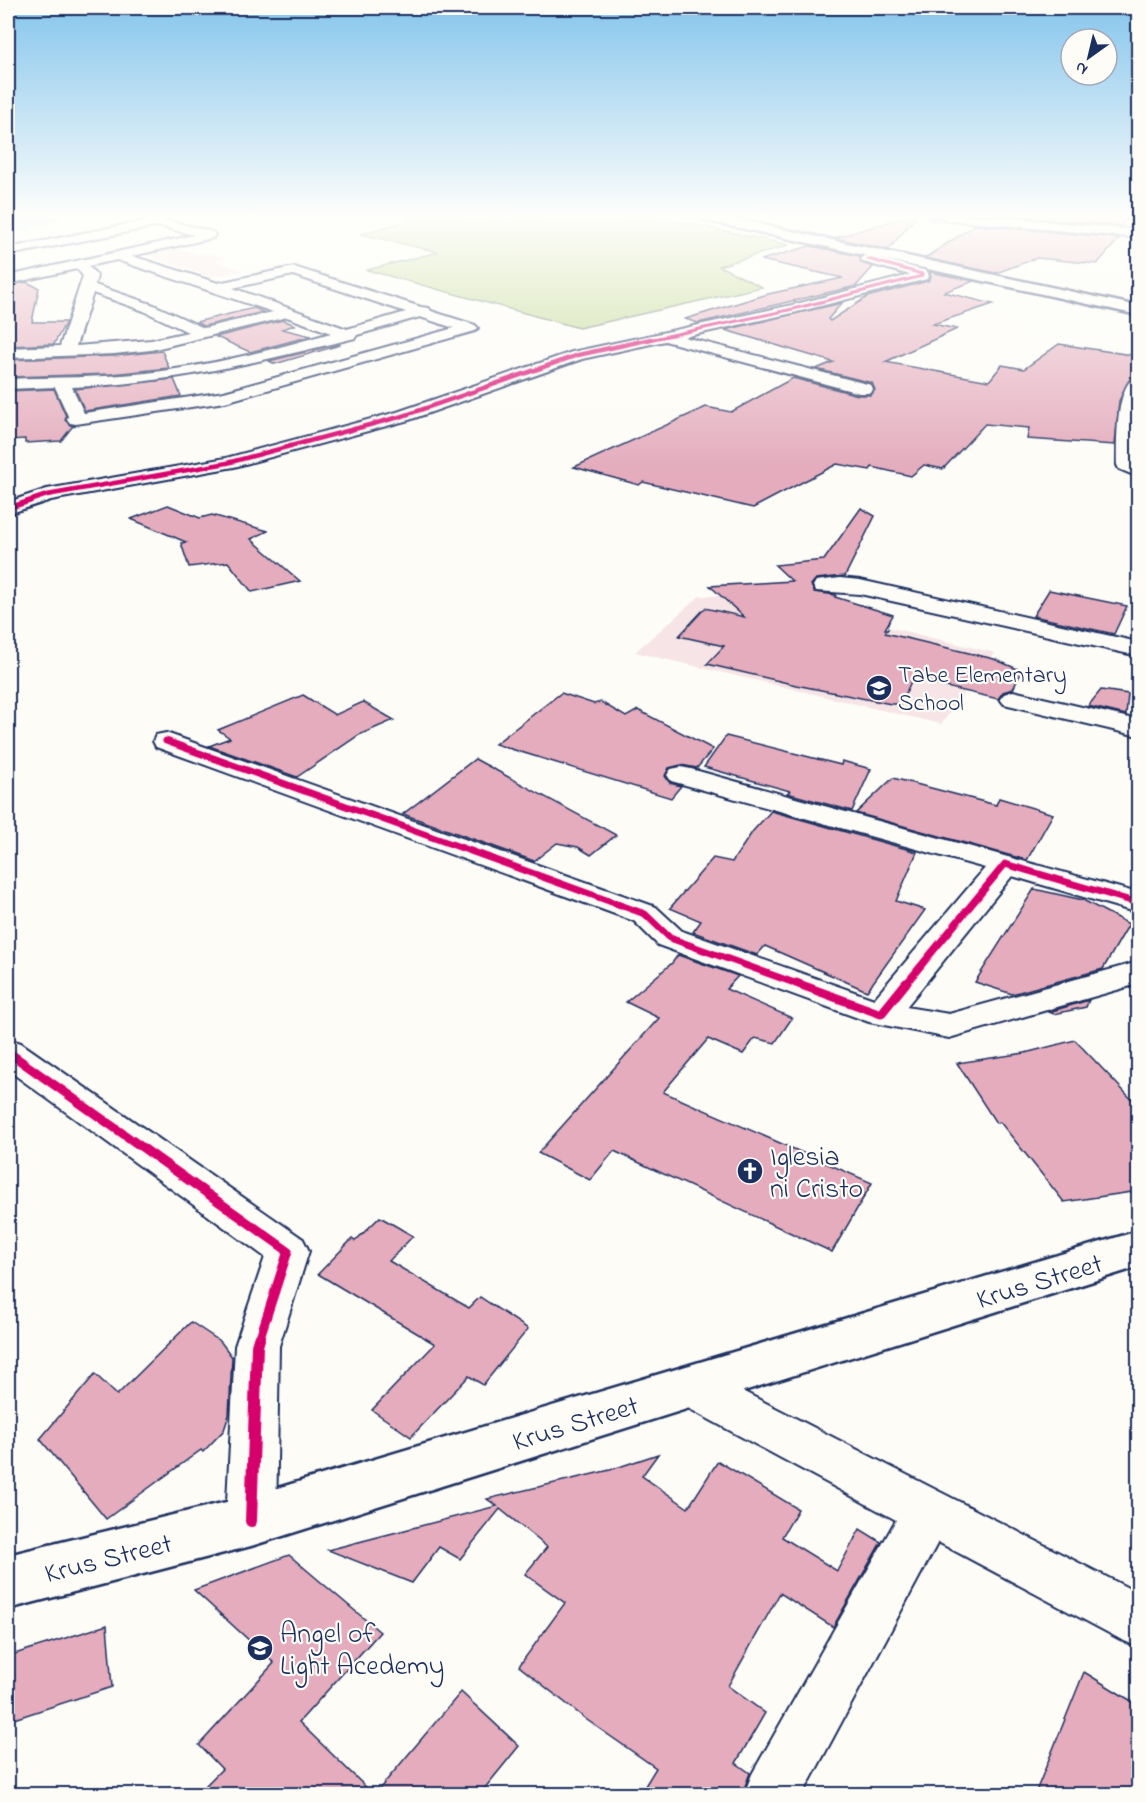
<svg xmlns="http://www.w3.org/2000/svg" width="1146" height="1802" viewBox="0 0 1146 1802" font-family="'Indie Flower',sans-serif">
  <rect width="100%" height="100%" fill="#fdfcf7"/>
  <filter id="ink" filterUnits="userSpaceOnUse"><feTurbulence type="fractalNoise" baseFrequency=".0167" numOctaves="2"/><feDisplacementMap in="SourceGraphic" scale="12" xChannelSelector="R" yChannelSelector="G"/><feConvolveMatrix kernelMatrix="1 2 1 2 8 2 1 2 1" color-interpolation-filters="sRGB"/></filter>
  <g filter="url(#ink)">
    <g fill="#f6e4e6">
      <polygon points="173,246 199,255 211,253 226,258 215,261 242,271 210,277 140,252"/>
      <polygon points="754,595 995,653 941,724 635,652 700,596"/>
    </g>
    <polygon fill="#bed48a" stroke="#6c8274" stroke-width="1.5" points="423,216 654,216 789,245 719,266 762,287 579,328 367,270 438,252 361,234"/>
    <g fill="none" stroke-linecap="round" stroke-linejoin="round">
      <polyline stroke="#6299b6" stroke-width="10" points="931,216 957,219"/>
      <polygon fill="#92dff1" fill-rule="evenodd" points="21,216 61,216 57,221 8,234 8,220"/>
    </g>
    <g fill="#e4acbd" stroke="#1b2f5e" stroke-width="1.5">
      <polygon points="908,216 917,216 888,250 835,238"/>
      <polygon points="1014,216 1131,216 1120,226"/>
      <polygon points="975,225 1108,237 1119,239 1097,264 1037,258 996,273 925,258"/>
      <polygon points="810,246 860,256 861,263 873,267 856,286 698,323 685,319 768,294 843,278 761,260"/>
      <polygon points="930,272 974,281 944,292 993,304 933,324 957,329 885,362 989,381 1002,365 1024,369 1059,344 1138,356 1138,374 1129,380 1119,401 1115,445 1027,439 1029,428 985,424 943,469 924,465 911,476 872,467 870,470 837,464 753,508 643,482 639,485 574,467 706,407 731,412 793,378 858,395 871,395 875,390 872,383 816,369 833,362 725,330 842,303 828,319 830,321 867,297 928,281 931,277"/>
      <polygon points="26,282 39,288 32,322 66,322 54,344 8,346 8,286"/>
      <polygon points="254,308 263,312 204,326 196,322"/>
      <polygon points="283,320 295,325 282,329 311,336 250,352 216,337"/>
      <polygon points="340,345 275,364 269,361 339,344"/>
      <polygon points="162,351 169,368 111,374 8,377 8,360 114,356"/>
      <polygon points="174,379 181,396 85,411 75,389"/>
      <polygon points="54,389 66,416 65,420 70,425 76,426 72,427 61,441 25,443 25,439 8,440 8,391"/>
      <polygon points="168,505 200,518 212,515 268,531 251,539 300,581 252,592 228,562 189,567 181,543 186,542 131,519"/>
      <polygon points="861,508 875,516 845,576 816,579 811,585 814,592 836,595 835,597 893,615 885,629 888,629 885,633 994,659 1022,671 1013,689 1003,692 998,699 912,679 901,704 891,704 796,685 707,664 724,646 679,636 705,608 744,617 710,586 792,581 775,565 824,560"/>
      <polygon points="1049,590 1127,606 1114,634 1033,616"/>
      <polygon points="1101,690 1128,694 1126,715 1088,706"/>
      <polygon points="561,693 594,704 601,702 626,717 638,710 713,749 697,768 681,765 669,768 665,776 670,783 681,786 671,798 495,744"/>
      <polygon points="303,695 335,715 363,702 394,720 359,735 297,777 209,746 230,738 218,730"/>
      <polygon points="726,736 841,765 842,761 871,769 852,811 787,793 790,791 704,767"/>
      <polygon points="475,759 616,835 591,855 578,847 557,843 534,861 403,814"/>
      <polygon points="893,778 996,805 999,798 1053,814 1027,860 856,813"/>
      <polygon points="771,811 917,852 896,901 925,910 867,991 765,946 757,955 693,932 701,921 670,908 713,858 732,862 753,831"/>
      <polygon points="1034,889 1083,900 1129,924 1103,969 1012,994 975,982"/>
      <polygon points="678,955 738,976 726,989 792,1018 775,1043 755,1038 743,1054 708,1039 663,1092 872,1183 832,1252 614,1151 590,1180 538,1153 659,1018 626,1002 672,963"/>
      <polygon points="1089,1000 1086,1007 1054,1014 1049,1012"/>
      <polygon points="1075,1040 1138,1106 1138,1191 1064,1202 1000,1122 996,1123 957,1063 1025,1053"/>
      <polygon points="380,1217 413,1236 389,1261 469,1308 480,1297 528,1329 483,1385 469,1376 411,1437 372,1410 435,1344 318,1274 352,1239 355,1241"/>
      <polygon points="191,1322 221,1342 232,1357 229,1415 224,1430 203,1452 201,1450 106,1519 40,1439 95,1374 117,1395"/>
      <polygon points="658,1454 642,1476 688,1508 718,1461 798,1509 782,1537 837,1571 860,1529 881,1542 833,1627 780,1593 728,1686 765,1713 736,1763 750,1773 742,1794 640,1794 656,1768 587,1720 519,1666 565,1603 525,1574 547,1547 500,1509 460,1559 439,1547 412,1583 328,1550 497,1506 487,1499 610,1470"/>
      <polygon points="289,1555 380,1632 299,1722 373,1794 197,1794 222,1769 199,1745 274,1663 194,1590"/>
      <polygon points="107,1625 112,1687 8,1721 8,1656"/>
      <polygon points="1084,1672 1138,1705 1138,1794 1035,1794"/>
      <polygon points="461,1692 519,1746 480,1794 375,1794"/>
    </g>
    <g fill="none" stroke-linecap="round" stroke-linejoin="round">
      <defs>
        <g id="minor">
          <polygon points="941,216 987,216 1138,230 1138,238 947,220"/>
          <path d="M159 218 213 232 215 235 213 238 132 256 218 283 294 267 421 307 429 308 431 311 475 325 478 328 475 331 225 402 76 424 70 423 67 419 68 416 55 387 8 389V379C54 377 100 378 146 373 209 366 271 350 331 333L287 317 151 350 114 354 8 358V348L60 346 83 276 77 269 8 284V276L194 235 159 226 9 255 8 248ZM117 260 273 312 204 328 154 305 95 285 97 275 88 266ZM293 275 406 312 347 329 233 288ZM93 293 144 311 188 332 151 340 76 346ZM420 317 454 328 224 392 84 413 72 387C169 384 262 361 355 338L357 335Z"/>
          <polygon points="868,255 927,271 929,276 927,279 793,313 684,337 871,385 873,389 871,393 859,393 665,341 582,359 409,420 234,467 51,500 8,514 8,502 47,489 226,458 397,412 572,352 792,305 910,275 863,262 861,259 863,256"/>
          <path d="M1138 376 1135 443 1138 477 1119 469 1117 465C1117 446 1115 382 1138 376Z"/>
          <polygon points="840,578 860,580 1138,642 1138,656 860,594 816,591 813,586 816,581"/>
          <polygon points="1013,691 1138,720 1138,736 1004,704 1000,699 1004,694"/>
          <polygon points="166,733 656,907 682,931 874,999 985,868 671,781 667,775 671,769 681,767 691,769 1138,893 1138,913 1012,876 906,1007 949,1014 1138,962 1138,984 949,1038 869,1022 658,945 634,921 156,747 153,741 156,735"/>
          <polygon points="8,1039 21,1043 303,1239 309,1251 279,1346 276,1521 268,1538 251,1545 234,1538 226,1521 235,1346 265,1257 8,1070"/>
          <polygon points="691,1367 707,1373 1138,1593 1138,1647 1120,1639 938,1542 803,1794 744,1794 752,1774 896,1520 675,1401 668,1387 675,1373"/>
        </g>
        <polygon id="secondary" points="1138,1231 1138,1267 251,1546 8,1609 8,1555 251,1496"/>
        <polygon id="motorway" points="698,216 722,216 1138,306 1138,315 704,220"/>
      </defs>
      <use href="#minor" stroke="#1b2f5e" stroke-width="4"/>
      <use href="#secondary" stroke="#1b2f5e" stroke-width="5"/>
      <use href="#motorway" stroke="#1b2f5e" stroke-width="5"/>
      <use href="#minor" fill="#fdfcf7" fill-rule="evenodd"/>
      <use href="#secondary" fill="#fdfcf7" fill-rule="evenodd"/>
      <use href="#motorway" fill="#fdfcf7" fill-rule="evenodd"/>
      <defs>
        <polyline id="cycleway-far5" points="644,341 793,309 922,276 922,274 868,259"/>
        <polyline id="cycleway-far4" points="26,502 47,495 227,463 403,416 578,355 651,339"/>
        <polyline id="cycleway-far3" points="8,508 30,501"/>
        <g id="cycleway-far2">
          <polyline points="166,741 645,914 670,938 800,985"/>
          <polyline points="905,985 1005,864 1138,903"/>
        </g>
        <g id="cycleway-far1">
          <polyline points="796,983 881,1014 906,983"/>
          <polyline points="8,1052 288,1251 259,1340"/>
        </g>
        <polyline id="cycleway" points="251,1521 257,1346 259,1339"/>
      </defs>
      <use href="#cycleway-far5" stroke="#fdfcf7" stroke-width="4.5"/>
      <use href="#cycleway-far4" stroke="#fdfcf7" stroke-width="7"/>
      <use href="#cycleway-far3" stroke="#fdfcf7" stroke-width="8"/>
      <use href="#cycleway-far2" stroke="#fdfcf7" stroke-width="10"/>
      <use href="#cycleway-far1" stroke="#fdfcf7" stroke-width="13"/>
      <use href="#cycleway" stroke="#fdfcf7" stroke-width="16"/>
      <use href="#cycleway-far5" stroke="#d6006c" stroke-width="3"/>
      <use href="#cycleway-far4" stroke="#d6006c" stroke-width="4.5"/>
      <use href="#cycleway-far3" stroke="#d6006c" stroke-width="5"/>
      <use href="#cycleway-far2" stroke="#d6006c" stroke-width="7"/>
      <use href="#cycleway-far1" stroke="#d6006c" stroke-width="9"/>
      <use href="#cycleway" stroke="#d6006c" stroke-width="12"/>
    </g>
  </g>
  <linearGradient id="sky" x2="0" y2="1"><stop stop-color="#85c5ec"/><stop offset="0.46" stop-color="#fefefb"/><stop offset="1" stop-color="#fefefb" stop-opacity="0"/></linearGradient>
  <rect width="1146" height="469" fill="url(#sky)"/>
  <defs>
    <symbol id="school-disc" viewBox="-11 -11 22 22"><circle r="9.5" fill="#1b2f5e" stroke="#fdfcf7"/><path d="M0-5L7-2L0 1L-7-2ZM-4 1L0 2.5L4 1V4Q0 6-4 4Z" fill="#fff"/></symbol>
    <symbol id="church-disc" viewBox="-11 -11 22 22"><circle r="9.5" fill="#1b2f5e" stroke="#fdfcf7"/><path d="M-1.2-6h2.4v3.5h3.3v2.4h-3.3V6h-2.4V-.1h-3.3v-2.4h3.3Z" fill="#fff"/></symbol>
  </defs>
  <g fill-rule="evenodd">
    <use href="#school-disc" x="864" y="673" width="30" height="30"/>
    <use href="#church-disc" x="735" y="1156" width="30" height="30"/>
    <use href="#school-disc" x="245" y="1633" width="30" height="30"/>
  </g>
  <g text-anchor="middle" stroke-width="4.5" stroke-linejoin="round" paint-order="stroke">
    <g font-size="24" fill="#1b2f5e" stroke="#fdfcf7" text-anchor="start">
      <text x="898" y="682">Tabe Elementary<tspan x="898" dy="28">School</tspan></text>
    </g>
    <g font-size="28" fill="#1b2f5e" stroke="#fdfcf7" text-anchor="start">
      <text x="770" y="1165">Iglesia<tspan x="770" dy="32">ni Cristo</tspan></text>
      <text x="280" y="1642">Angel of<tspan x="280" dy="32">Light Acedemy</tspan></text>
    </g>
    <g font-size="28" fill="#1b2f5e" stroke="#fdfcf7">
      <text transform="translate(1039 1280) rotate(-17)" y="10">Krus Street</text>
      <text transform="translate(575 1422) rotate(-17)" y="10">Krus Street</text>
      <text transform="translate(108 1557) rotate(-14)" y="10">Krus Street</text>
    </g>
  </g>
  <rect width="1146" height="1802" fill="none" stroke="#fdfcf7" stroke-width="30"/>
  <rect x="15" y="15" width="1116" height="1772" fill="none" stroke="#1b2f5e" stroke-width="2" filter="url(#ink)"/>
  <g transform="translate(1089 57) rotate(214)"><circle r="28" fill="#fdfcf7" stroke="#a3aaba" stroke-width="1.5"/>
  <path d="M0-4.5L10 22L0 15L-10 22Z" fill="#1b2f5e"/>
  <text y="-9" font-size="16" font-weight="bold" text-anchor="middle" fill="#1b2f5e">N</text>
  </g>
</svg>
